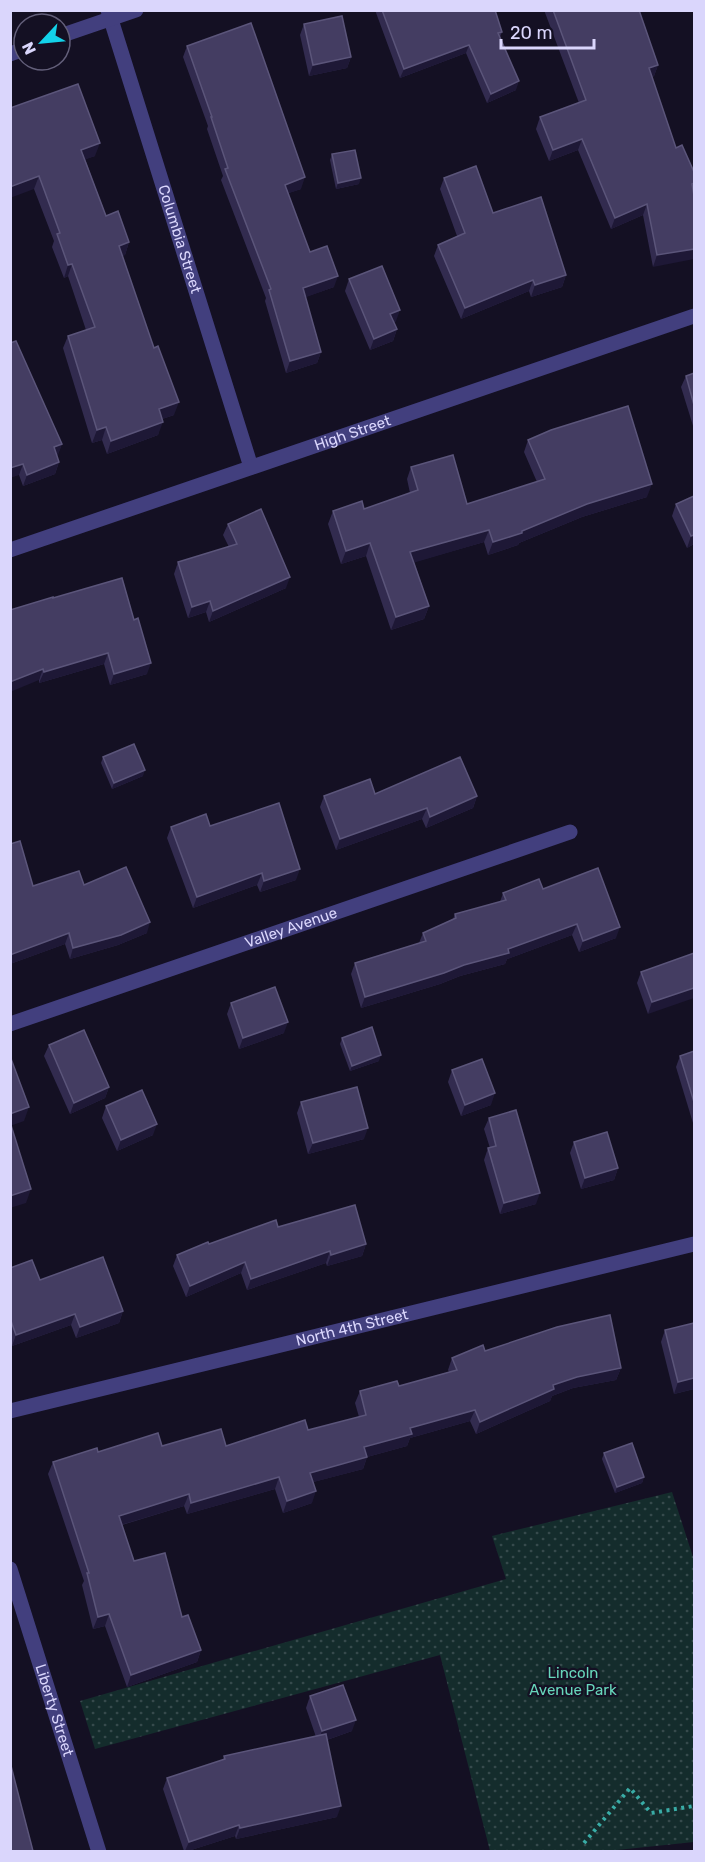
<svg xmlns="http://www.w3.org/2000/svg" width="705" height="1862" viewBox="0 0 705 1862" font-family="Rubik,sans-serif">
  <defs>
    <pattern id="park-dots" width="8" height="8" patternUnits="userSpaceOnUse" patternTransform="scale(1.5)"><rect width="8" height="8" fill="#142c2c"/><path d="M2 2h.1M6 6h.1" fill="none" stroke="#364a4c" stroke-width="1.8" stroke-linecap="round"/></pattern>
  </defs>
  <rect width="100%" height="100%" fill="#141023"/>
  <polygon fill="url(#park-dots)" points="672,1492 694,1560 694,1842 598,1852 490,1851 440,1655 95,1749 80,1701 506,1579 492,1536"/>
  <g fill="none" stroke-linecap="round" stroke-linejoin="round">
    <polyline stroke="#39aca6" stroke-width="4" stroke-dasharray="3 4.5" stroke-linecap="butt" points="584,1843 630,1788 651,1813 694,1806"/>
    <g stroke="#423f7e" stroke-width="15">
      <path id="s1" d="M108 10 251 467"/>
      <polyline points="60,36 136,10"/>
      <polyline points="10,54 24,49"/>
      <path id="s2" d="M10 550 694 316"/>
      <path id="s3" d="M10 1024 570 832"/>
      <path id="s4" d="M10 1411 694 1244"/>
      <path id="s5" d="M10 1569 99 1852"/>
    </g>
  </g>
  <g fill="#322b4f">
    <polygon points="375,10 495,10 502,32 500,37 516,90 487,103 466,53 400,78"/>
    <polygon points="544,10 639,10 658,65 654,76 652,77 676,148 694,172 694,192 653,267 643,215 611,229 578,150 549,161 536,129 540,117 579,103"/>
    <polygon points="304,24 351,57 347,68 309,76 300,35"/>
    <polygon points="187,46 301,189 288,193 310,252 334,287 305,297 321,352 317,363 286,373 265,301 266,298 221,180 223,176 207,129 208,126 183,57"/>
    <polygon points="10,108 95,156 85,159 106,216 129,242 125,255 122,256 174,415 162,419 158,435 107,454 102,440 92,443 63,348 68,336 86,330 68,276 64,278 52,247 54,241 34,189"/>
    <polygon points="332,154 359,184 336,189 330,160"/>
    <polygon points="444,178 493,213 566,275 562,287 531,297 529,291 461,319 434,256 438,245 457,236 440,189"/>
    <polygon points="349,279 396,321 394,322 397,329 393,341 370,350 345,291"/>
    <polygon points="10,343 62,444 57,456 59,462 55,474 23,486 19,475"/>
    <polygon points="694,373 694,429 681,387 686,376"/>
    <polygon points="528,440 647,497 582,517 519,543 518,545 488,555 484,542 414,562 429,606 424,619 391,630 366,556 341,564 328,524 333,511 364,509 410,493 407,479 411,467 467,504 537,482 524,452"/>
    <polygon points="694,496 694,544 687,548 672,516 676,504"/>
    <polygon points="228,524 286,588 209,622 206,612 188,618 174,574 178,562 229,547 223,535"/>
    <polygon points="53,598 147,674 110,685 104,664 39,683 39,680"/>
    <polygon points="103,757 143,776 112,789 101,763"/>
    <polygon points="375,794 477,796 473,808 426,828 422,819 336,850 320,807 324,796"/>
    <polygon points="210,826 296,880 260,892 257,885 193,908 167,838 171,827"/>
    <polygon points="10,844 33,886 84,885 147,933 118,945 70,959 65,944 10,964"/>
    <polygon points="543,889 616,938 579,952 572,935 507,959 505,964 460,976 440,984 361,1008 351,974 355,963 419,943 423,933 453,919 455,914 500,902 503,893"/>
    <polygon points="694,953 648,1014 637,983 641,972"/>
    <polygon points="231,1003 284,1033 239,1049 227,1014"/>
    <polygon points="342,1038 379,1061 350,1071 340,1044"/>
    <polygon points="49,1045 109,1087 105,1098 70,1114 44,1056"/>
    <polygon points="694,1051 694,1123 693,1123 676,1067 680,1056"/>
    <polygon points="452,1070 491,1105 461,1116 448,1082"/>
    <polygon points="301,1102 364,1139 308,1154 297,1113"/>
    <polygon points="106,1106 153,1135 117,1151 102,1118"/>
    <polygon points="489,1118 536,1204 500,1214 484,1160 488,1148 490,1148 484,1129"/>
    <polygon points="574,1142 618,1168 614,1180 581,1189 570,1153"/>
    <polygon points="278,1227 366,1244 362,1256 327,1266 326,1263 247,1290 241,1273 186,1297 173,1266 177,1255 209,1244"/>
    <polygon points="10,1268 40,1280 123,1311 119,1323 76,1338 71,1325 12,1346 10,1341"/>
    <polygon points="694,1323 694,1389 674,1394 661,1342 665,1330"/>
    <polygon points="485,1351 621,1368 616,1380 573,1388 552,1396 550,1401 476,1434 470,1421 410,1438 407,1446 367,1457 363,1469 313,1482 312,1503 283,1513 275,1489 187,1514 184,1506 122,1525 134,1561 182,1617 201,1650 197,1662 127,1687 105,1626 93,1629 82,1585 84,1581 48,1474 53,1462 98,1452 162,1446 226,1446 308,1430 359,1417 355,1403 360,1391 399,1386 449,1372 448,1370 452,1358"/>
    <polygon points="604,1453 644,1477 642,1483 615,1493 602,1459"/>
    <polygon points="310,1696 352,1731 327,1740 337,1817 236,1839 235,1836 188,1851 184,1851 163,1789 167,1778 223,1760 224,1756 316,1737 306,1708"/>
  </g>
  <g fill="#1e1836">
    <polygon points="469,45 466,53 400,78 404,69"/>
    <polygon points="351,57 347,68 309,76 313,65"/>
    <polygon points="658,65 654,76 645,80 649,68"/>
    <polygon points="519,81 516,90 487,103 491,94"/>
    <polygon points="582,139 578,150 549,161 553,150"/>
    <polygon points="100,143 95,156 76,163 81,150"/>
    <polygon points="39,176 34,189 10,198 10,187"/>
    <polygon points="305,177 301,189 281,196 285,185"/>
    <polygon points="361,178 359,184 336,189 338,183"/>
    <polygon points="647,204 643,215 611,229 615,218"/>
    <polygon points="129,242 125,255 114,259 119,246"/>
    <polygon points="694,249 694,259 653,267 657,255"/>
    <polygon points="72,264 68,276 64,278 68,265"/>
    <polygon points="566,275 562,287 531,297 535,285"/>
    <polygon points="338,276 334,287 298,300 303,288"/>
    <polygon points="533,280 529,291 461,319 465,308"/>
    <polygon points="400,310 396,321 386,325 390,314"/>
    <polygon points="397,329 393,341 370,350 374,339"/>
    <polygon points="321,352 317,363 286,373 290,361"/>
    <polygon points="179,402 174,415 154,422 159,409"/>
    <polygon points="163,422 158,435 107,454 111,441"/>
    <polygon points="106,427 102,440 92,443 97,430"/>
    <polygon points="62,444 58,455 49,458 54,447"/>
    <polygon points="59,462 55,474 23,486 27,475"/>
    <polygon points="23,464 19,475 10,478 10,468"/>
    <polygon points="652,484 647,497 582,517 519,543 518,545 488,555 493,542 522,531 587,504"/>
    <polygon points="489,530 484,542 406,565 410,552"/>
    <polygon points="694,535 694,544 687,548 691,536"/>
    <polygon points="370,543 366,556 341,564 346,551"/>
    <polygon points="290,577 286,588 209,622 213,611"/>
    <polygon points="210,601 206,612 188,618 192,607"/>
    <polygon points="429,606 424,619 391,630 396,617"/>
    <polygon points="108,653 104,664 39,683 44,672"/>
    <polygon points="151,663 147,674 110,685 114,674"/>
    <polygon points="43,669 39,680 10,692 10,682"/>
    <polygon points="145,770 143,776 112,789 114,783"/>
    <polygon points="477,796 473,808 426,828 430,817"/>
    <polygon points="427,808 422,819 336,850 340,839"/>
    <polygon points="300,869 296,880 260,892 264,881"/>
    <polygon points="262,873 257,885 193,908 197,897"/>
    <polygon points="150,922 147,933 118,945 70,959 73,948"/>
    <polygon points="577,924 572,935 507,959 505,964 460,976 440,984 361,1008 365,997 464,965"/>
    <polygon points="620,927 616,938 579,952 583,941"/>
    <polygon points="69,933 65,944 10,964 10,955"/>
    <polygon points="694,988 694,998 648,1014 652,1002"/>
    <polygon points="288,1022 284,1033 239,1049 243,1038"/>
    <polygon points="381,1055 379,1061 350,1071 352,1066"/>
    <polygon points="109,1087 105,1098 70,1114 74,1103"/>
    <polygon points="495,1093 491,1105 461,1116 465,1105"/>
    <polygon points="29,1107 24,1121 10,1126 10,1114"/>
    <polygon points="157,1124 153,1135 117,1151 121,1140"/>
    <polygon points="368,1128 364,1139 308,1154 313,1143"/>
    <polygon points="618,1168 614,1180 581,1189 585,1178"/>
    <polygon points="31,1189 26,1203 10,1208 10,1196"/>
    <polygon points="540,1193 536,1204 500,1214 504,1203"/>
    <polygon points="366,1244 362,1256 327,1266 331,1255"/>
    <polygon points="330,1251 326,1263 247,1290 251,1279"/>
    <polygon points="245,1262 241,1273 186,1297 190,1286"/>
    <polygon points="123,1311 119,1323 76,1338 80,1327"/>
    <polygon points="75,1314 71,1325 12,1346 16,1335"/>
    <polygon points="621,1368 616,1380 573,1388 552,1396 550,1401 476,1434 480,1422 553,1385 577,1377"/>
    <polygon points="694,1378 694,1389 674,1394 678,1382"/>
    <polygon points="475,1410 470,1421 410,1438 407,1446 367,1457 363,1469 306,1484 310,1473 364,1447 410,1428"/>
    <polygon points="279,1477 275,1489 187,1514 191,1503"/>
    <polygon points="644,1477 642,1483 615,1493 617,1487"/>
    <polygon points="316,1491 312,1503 283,1513 287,1501"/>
    <polygon points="189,1494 184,1506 114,1527 119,1516"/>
    <polygon points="109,1614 105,1626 93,1629 98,1617"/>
    <polygon points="201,1650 197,1662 127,1687 131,1675"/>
    <polygon points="356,1720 352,1731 318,1743 322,1731"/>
    <polygon points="341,1806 337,1817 236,1839 240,1828"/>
    <polygon points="239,1825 235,1836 188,1851 185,1851 189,1842"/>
  </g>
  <g fill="#443d62" stroke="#5b557a" stroke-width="1.5">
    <polygon points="382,10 495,10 502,32 498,33 519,81 491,94 469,45 404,69"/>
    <polygon points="553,10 639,10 658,65 649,68 676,148 682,145 694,172 694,183 692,184 694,196 694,249 657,255 647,204 615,218 582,139 553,150 540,117 586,100"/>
    <polygon points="342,16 351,57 313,65 304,24"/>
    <polygon points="251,23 305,177 285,185 310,252 327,246 338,276 303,288 321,352 290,361 269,290 271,289 225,169 228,168 211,117 212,117 187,46"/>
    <polygon points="78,84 100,143 81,150 106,216 118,211 129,242 119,246 154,348 158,346 179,402 159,409 163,422 111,441 106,427 97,430 68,336 95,327 72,264 68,265 57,234 60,233 39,176 10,187 10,108"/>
    <polygon points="355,150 361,178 338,183 332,154"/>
    <polygon points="476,166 493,213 541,197 566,275 535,285 533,280 465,308 438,245 465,233 444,178"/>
    <polygon points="382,266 400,310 390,314 397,329 374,339 349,279"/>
    <polygon points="16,341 62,444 54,447 59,462 27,475 23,464 10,468 10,343"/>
    <polygon points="694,373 694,405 686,376"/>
    <polygon points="628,406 652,484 587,504 522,531 522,533 493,542 489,530 410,552 429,606 396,617 370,543 346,551 333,511 362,501 364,509 418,490 411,467 453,455 467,504 545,479 528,440 551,430"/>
    <polygon points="694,496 694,535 691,536 676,504"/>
    <polygon points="261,509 290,577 213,611 210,601 192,607 178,562 237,544 228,524"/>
    <polygon points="122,578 134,620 138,618 151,663 114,674 108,653 44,672 43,669 10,682 10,610 53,597 53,598"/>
    <polygon points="134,744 145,770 114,783 103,757"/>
    <polygon points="460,757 477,796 430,817 427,808 340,839 324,796 370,779 375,794"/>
    <polygon points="279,803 300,869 264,881 262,873 197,897 171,827 206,814 210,826"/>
    <polygon points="20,841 33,886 79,871 84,885 126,867 150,922 121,935 73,948 69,933 10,955 10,844"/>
    <polygon points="598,868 620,927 583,941 577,924 508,949 509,953 464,965 444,973 365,997 355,963 426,941 423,933 456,918 455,914 506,900 503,893 539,879 543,889"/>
    <polygon points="694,953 694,988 652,1002 641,972"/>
    <polygon points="275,987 288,1022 243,1038 231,1003"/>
    <polygon points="372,1027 381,1055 352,1066 342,1038"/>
    <polygon points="84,1030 109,1087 74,1103 49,1045"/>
    <polygon points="694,1051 694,1102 680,1056"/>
    <polygon points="10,1056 29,1107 10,1114"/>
    <polygon points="482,1059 495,1093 465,1105 452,1070"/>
    <polygon points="357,1087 368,1128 313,1143 301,1102"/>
    <polygon points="142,1090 157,1124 121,1140 106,1106"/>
    <polygon points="516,1110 540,1193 504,1203 488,1148 496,1146 489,1118"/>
    <polygon points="10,1122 31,1189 10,1196"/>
    <polygon points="607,1132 618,1168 585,1178 574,1142"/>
    <polygon points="355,1205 366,1244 331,1255 330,1251 251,1279 245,1262 190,1286 177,1255 208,1242 209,1244 276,1220 278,1227"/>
    <polygon points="103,1257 123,1311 80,1327 75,1314 16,1335 10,1318 10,1268 32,1260 40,1280"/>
    <polygon points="610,1315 621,1368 577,1377 553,1385 554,1389 480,1422 475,1410 410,1428 412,1434 364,1447 367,1457 310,1473 316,1491 287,1501 279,1477 191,1503 189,1494 119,1516 134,1561 165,1553 182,1617 188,1615 201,1650 131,1675 109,1614 98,1617 87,1573 89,1573 53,1462 97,1448 98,1452 158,1433 162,1446 221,1429 226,1446 305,1420 308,1430 366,1415 360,1391 397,1381 399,1386 457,1370 452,1358 483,1345 485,1351 557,1327"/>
    <polygon points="694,1323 694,1378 678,1382 665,1330"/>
    <polygon points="632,1443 644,1477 617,1487 604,1453"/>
    <polygon points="343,1685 356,1720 322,1731 310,1696"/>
    <polygon points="326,1734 341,1806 240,1828 239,1825 189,1842 167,1778 225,1759 224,1756"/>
    <polygon points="10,1762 33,1851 10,1851"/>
  </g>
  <g text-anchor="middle" stroke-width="4.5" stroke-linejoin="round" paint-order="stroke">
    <g font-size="15" fill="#dad6fc" stroke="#141023">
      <text dy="5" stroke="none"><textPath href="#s1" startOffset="240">Columbia Street</textPath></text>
      <text dy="5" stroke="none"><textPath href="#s2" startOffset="362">High Street</textPath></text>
      <text dy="5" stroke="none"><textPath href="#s3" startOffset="297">Valley Avenue</textPath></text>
      <text dy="5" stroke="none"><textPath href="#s4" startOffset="352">North 4th Street</textPath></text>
      <text dy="5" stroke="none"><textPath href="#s5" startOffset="148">Liberty Street</textPath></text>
    </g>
    <g font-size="15" fill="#67d6bb" stroke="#141023">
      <text x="573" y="1678">Lincoln<tspan x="573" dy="17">Avenue Park</tspan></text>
    </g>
  </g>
  <rect width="705" height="1862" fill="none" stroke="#dad6fc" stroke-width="24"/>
  <g transform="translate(42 42) rotate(244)"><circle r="28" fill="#141023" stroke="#635f7a" stroke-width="1.5"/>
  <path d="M0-4.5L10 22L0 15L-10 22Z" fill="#13d3ea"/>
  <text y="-9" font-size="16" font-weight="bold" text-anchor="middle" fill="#dad6fc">N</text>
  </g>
  <path d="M501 39v9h93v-9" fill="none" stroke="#dad6fc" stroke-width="3"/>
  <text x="510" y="39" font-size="18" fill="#dad6fc" stroke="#141023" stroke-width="4.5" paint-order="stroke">20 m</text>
</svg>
